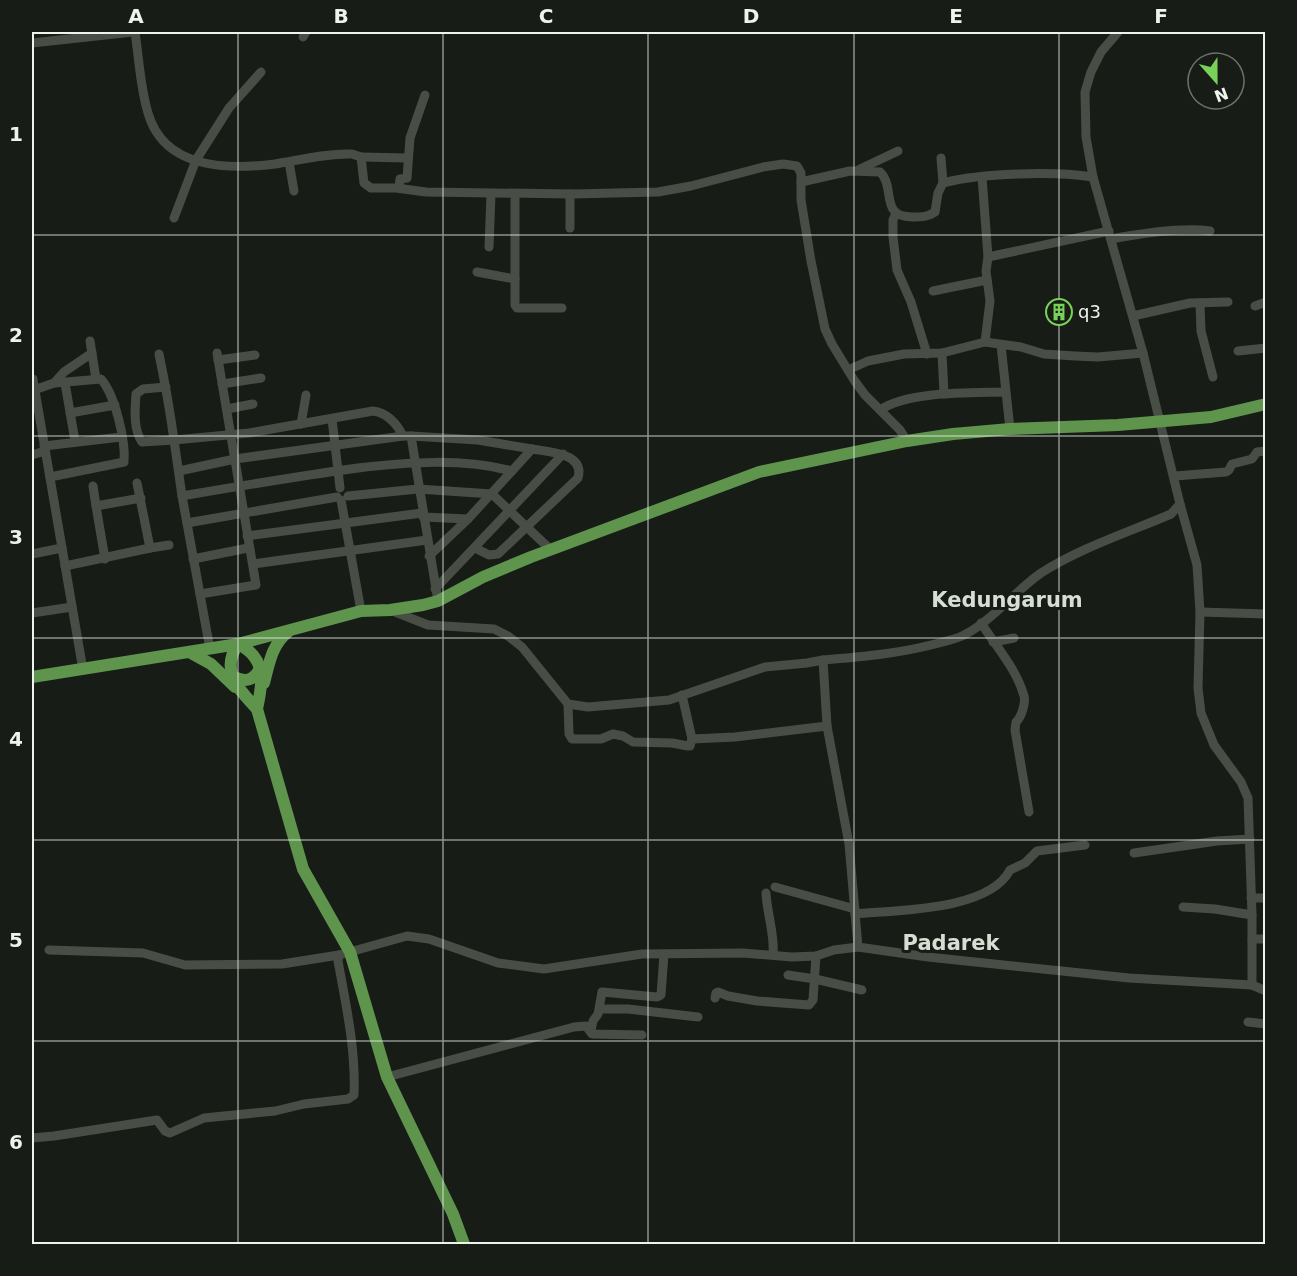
<svg xmlns="http://www.w3.org/2000/svg" width="1297" height="1276" viewBox="0 0 1297 1276" font-family="'DejaVu Sans',sans-serif">
  <rect width="100%" height="100%" fill="#171d16"/>
  <g fill="none" stroke-linecap="round" stroke-linejoin="round">
    <g stroke="#484e46" stroke-width="9">
      <path d="M135 32C139 58 140 87 148 113 164 169 227 170 275 164 300 160 327 153 352 154L361 157 364 183 371 188H396L426 192 572 194 658 192 691 186 763 167 783 164 797 166 801 173V200L811 261 825 329 832 344 854 380 865 395 900 430 907 441"/>
      <path d="M1118 32 1101 52 1091 72 1085 92 1086 137 1093 177 1143 353 1180 504 1171 514C1127 533 1082 547 1041 573 1015 591 990 623 962 636 953 640 942 642 931 645 895 654 860 657 823 660L827 726 849 844 858 947 928 957 1129 978 1252 985"/>
      <polyline points="303,37 306,32"/>
      <polyline points="32,43 133,32"/>
      <polyline points="361,157 407,158"/>
      <polyline points="941,158 943,183"/>
      <polyline points="289,162 294,191"/>
      <polyline points="858,170 898,151"/>
      <path d="M801 182 850 171 880 172C896 187 879 217 912 217 921 217 928 217 935 212L938 193 943 183C981 173 1053 171 1093 177"/>
      <polyline points="399,188 400,179 407,178 410,138 425,95"/>
      <polyline points="515,194 515,305 517,308 562,308"/>
      <polyline points="570,194 570,228"/>
      <polyline points="896,213 893,220 893,237 897,270 911,302 927,354"/>
      <polyline points="174,218 196,160 229,108 261,72"/>
      <path d="M1111 239C1138 234 1183 227 1210 231"/>
      <polyline points="489,247 491,194"/>
      <polyline points="988,257 1109,231"/>
      <polyline points="477,272 515,279"/>
      <polyline points="933,291 987,280"/>
      <polyline points="1200,303 1201,331 1213,377"/>
      <polyline points="1255,306 1266,302"/>
      <polyline points="1133,316 1190,303 1228,302"/>
      <polyline points="90,341 96,379"/>
      <polyline points="985,342 1021,347 1044,354 1075,356 1098,357 1143,353"/>
      <polyline points="1001,345 1010,429"/>
      <polyline points="1238,351 1266,348"/>
      <polyline points="942,353 944,394"/>
      <path d="M159 354C165 383 170 411 174 440L142 442C133 429 135 409 136 394L143 389 166 387"/>
      <polyline points="218,360 255,355"/>
      <polyline points="848,370 868,361 904,354 942,353 985,342 990,301 986,271 988,257 982,177"/>
      <polyline points="33,379 83,670"/>
      <polyline points="54,383 64,372 92,353"/>
      <polyline points="65,383 75,441"/>
      <polyline points="222,384 261,378"/>
      <path d="M34 390 54 383 101 379C115 395 126 441 124 462L50 477"/>
      <polyline points="227,409 253,404"/>
      <path d="M880 410C908 391 970 393 1005 392"/>
      <polyline points="70,413 115,405"/>
      <polyline points="332,419 340,488"/>
      <polyline points="301,424 306,395"/>
      <polyline points="411,436 478,440 532,449 468,519 429,556"/>
      <polyline points="44,446 121,437"/>
      <polyline points="32,455 45,451"/>
      <polyline points="179,471 235,459 403,436"/>
      <polyline points="1175,476 1226,472 1229,470 1232,464 1252,459 1257,452 1266,451"/>
      <polyline points="93,486 96,506"/>
      <path d="M182 496C240 486 299 476 358 468 409 462 462 458 512 471"/>
      <polyline points="348,496 418,489 492,494 551,550"/>
      <polyline points="341,500 361,611"/>
      <polyline points="1180,504 1197,565 1200,612 1198,688 1201,713 1214,745 1241,782 1248,798 1252,915 1252,985 1266,991"/>
      <polyline points="423,517 468,519"/>
      <polyline points="187,523 337,497"/>
      <polyline points="247,536 422,513"/>
      <polyline points="150,548 169,545"/>
      <path d="M475 548 489 555 498 554 578 478C585 453 549 452 532 449"/>
      <polyline points="32,554 62,548"/>
      <polyline points="105,559 96,506 141,498"/>
      <polyline points="193,559 248,548"/>
      <polyline points="253,564 427,540"/>
      <polyline points="65,566 150,548 137,483"/>
      <polyline points="435,589 563,454"/>
      <polyline points="200,594 256,585 217,353"/>
      <polyline points="390,610 428,625 494,629 508,636 522,647 568,704 588,707 669,700 765,667 807,663 823,660"/>
      <polyline points="1200,612 1266,614"/>
      <polyline points="32,613 72,607"/>
      <path d="M981 623C996 646 1017 670 1024 696 1026 703 1021 718 1016 722L1015 730 1029 812"/>
      <polyline points="993,642 1014,638"/>
      <path d="M210 649 182 496 174 440 249 433 373 411C387 413 397 424 403 436H411L438 601"/>
      <polyline points="682,695 692,739 735,737 827,726"/>
      <polyline points="568,704 569,734 572,739 601,739 613,734 623,736 633,742 672,743 688,746 690,746 692,739"/>
      <polyline points="1134,853 1217,841 1250,839"/>
      <polyline points="775,887 855,909"/>
      <path d="M766 893C767 914 775 935 773 955"/>
      <polyline points="1251,898 1266,898"/>
      <polyline points="1183,907 1215,909 1252,915"/>
      <path d="M855 914C896 910 989 911 1010 870L1025 863 1037 851 1085 845"/>
      <polyline points="1252,939 1266,939"/>
      <polyline points="49,950 143,953 185,965 282,964 339,955 407,936 429,939 498,963 544,969 642,954 743,953 792,957 816,956 834,950 858,947"/>
      <polyline points="788,975 815,979 862,990"/>
      <polyline points="715,998 716,993 718,992 728,996 757,1001 809,1005 813,1000 816,956"/>
      <polyline points="600,1009 628,1009 698,1017"/>
      <polyline points="1248,1022 1266,1024"/>
      <polyline points="591,1030 593,1021 598,1014 602,992 657,997 661,995 664,954"/>
      <polyline points="387,1077 574,1027 586,1026 592,1034 642,1035"/>
      <path d="M32 1138 54 1136 157 1120 165 1131 170 1133 204 1118 275 1111 304 1104 348 1099 354 1095C356 1050 346 1005 338 961L339 955"/>
    </g>
    <g stroke="#5f944d" stroke-width="12">
      <polyline points="191,653 211,664 235,687"/>
      <path d="M233 676C244 683 254 681 260 668"/>
      <polyline points="32,677 238,644 361,611 390,610 423,605 438,601 483,577 531,557 759,472 907,441 953,434 1010,429 1118,425 1211,417 1266,404"/>
      <path d="M264 683C269 664 272 644 288 632"/>
      <path d="M257 709C263 682 267 658 238 644 220 670 238 689 257 709L303 869 350 952 387 1077 453 1214 464 1244"/>
    </g>
  </g>
  <path fill="none" stroke="#eef3ed" stroke-width="1.5" stroke-opacity="0.55" d="M238 32V1244M443 32V1244M648 32V1244M854 32V1244M1059 32V1244M32 235H1266M32 436H1266M32 638H1266M32 840H1266M32 1041H1266"/>
  <defs>
    <symbol id="building-ring" viewBox="-11 -11 22 22"><circle r="9.5" fill="#171d16" stroke="#78d259" stroke-width="1.5"/><path d="M-4-6H4V6H1V3H-1V6H-4ZM-2.5-4.3h1.7v1.8h-1.7ZM.8-4.3h1.7v1.8H.8ZM-2.5-1h1.7V.8h-1.7ZM.8-1h1.7V.8H.8Z" fill="#78d259"/></symbol>
  </defs>
  <g fill-rule="evenodd">
    <use href="#building-ring" x="1044" y="297" width="30" height="30"/>
  </g>
  <g text-anchor="middle" stroke-width="6" stroke-linejoin="round" paint-order="stroke">
    <g font-size="18" fill="#eef3ed" stroke="#171d16" text-anchor="start">
      <text x="1078" y="318">q3</text>
    </g>
    <g font-size="21" font-weight="bold" fill="#d7dfd4" stroke="#171d16">
      <text x="1007" y="607">Kedungarum</text>
      <text x="951" y="950">Padarek</text>
    </g>
  </g>
  <rect width="1297" height="1276" fill="none" stroke="#171d16" stroke-width="66"/>
  <g transform="translate(1216 81) rotate(159)"><circle r="28" fill="#171d16" stroke="#6d736c" stroke-width="1.5"/>
  <path d="M0-4.5L10 22L0 15L-10 22Z" fill="#78d259"/>
  <text y="-9" font-size="16" font-weight="bold" text-anchor="middle" fill="#eef3ed">N</text>
  </g>
  <rect x="33" y="33" width="1231" height="1210" fill="none" stroke="#eef3ed" stroke-width="2"/>
  <g font-size="20" text-anchor="middle" font-weight="bold" fill="#eef3ed">
    <text x="136" y="23">A</text>
    <text x="341" y="23">B</text>
    <text x="546" y="23">C</text>
    <text x="751" y="23">D</text>
    <text x="956" y="23">E</text>
    <text x="1161" y="23">F</text>
    <text x="16" y="141">1</text>
    <text x="16" y="342">2</text>
    <text x="16" y="544">3</text>
    <text x="16" y="746">4</text>
    <text x="16" y="947">5</text>
    <text x="16" y="1149">6</text>
  </g>
</svg>
